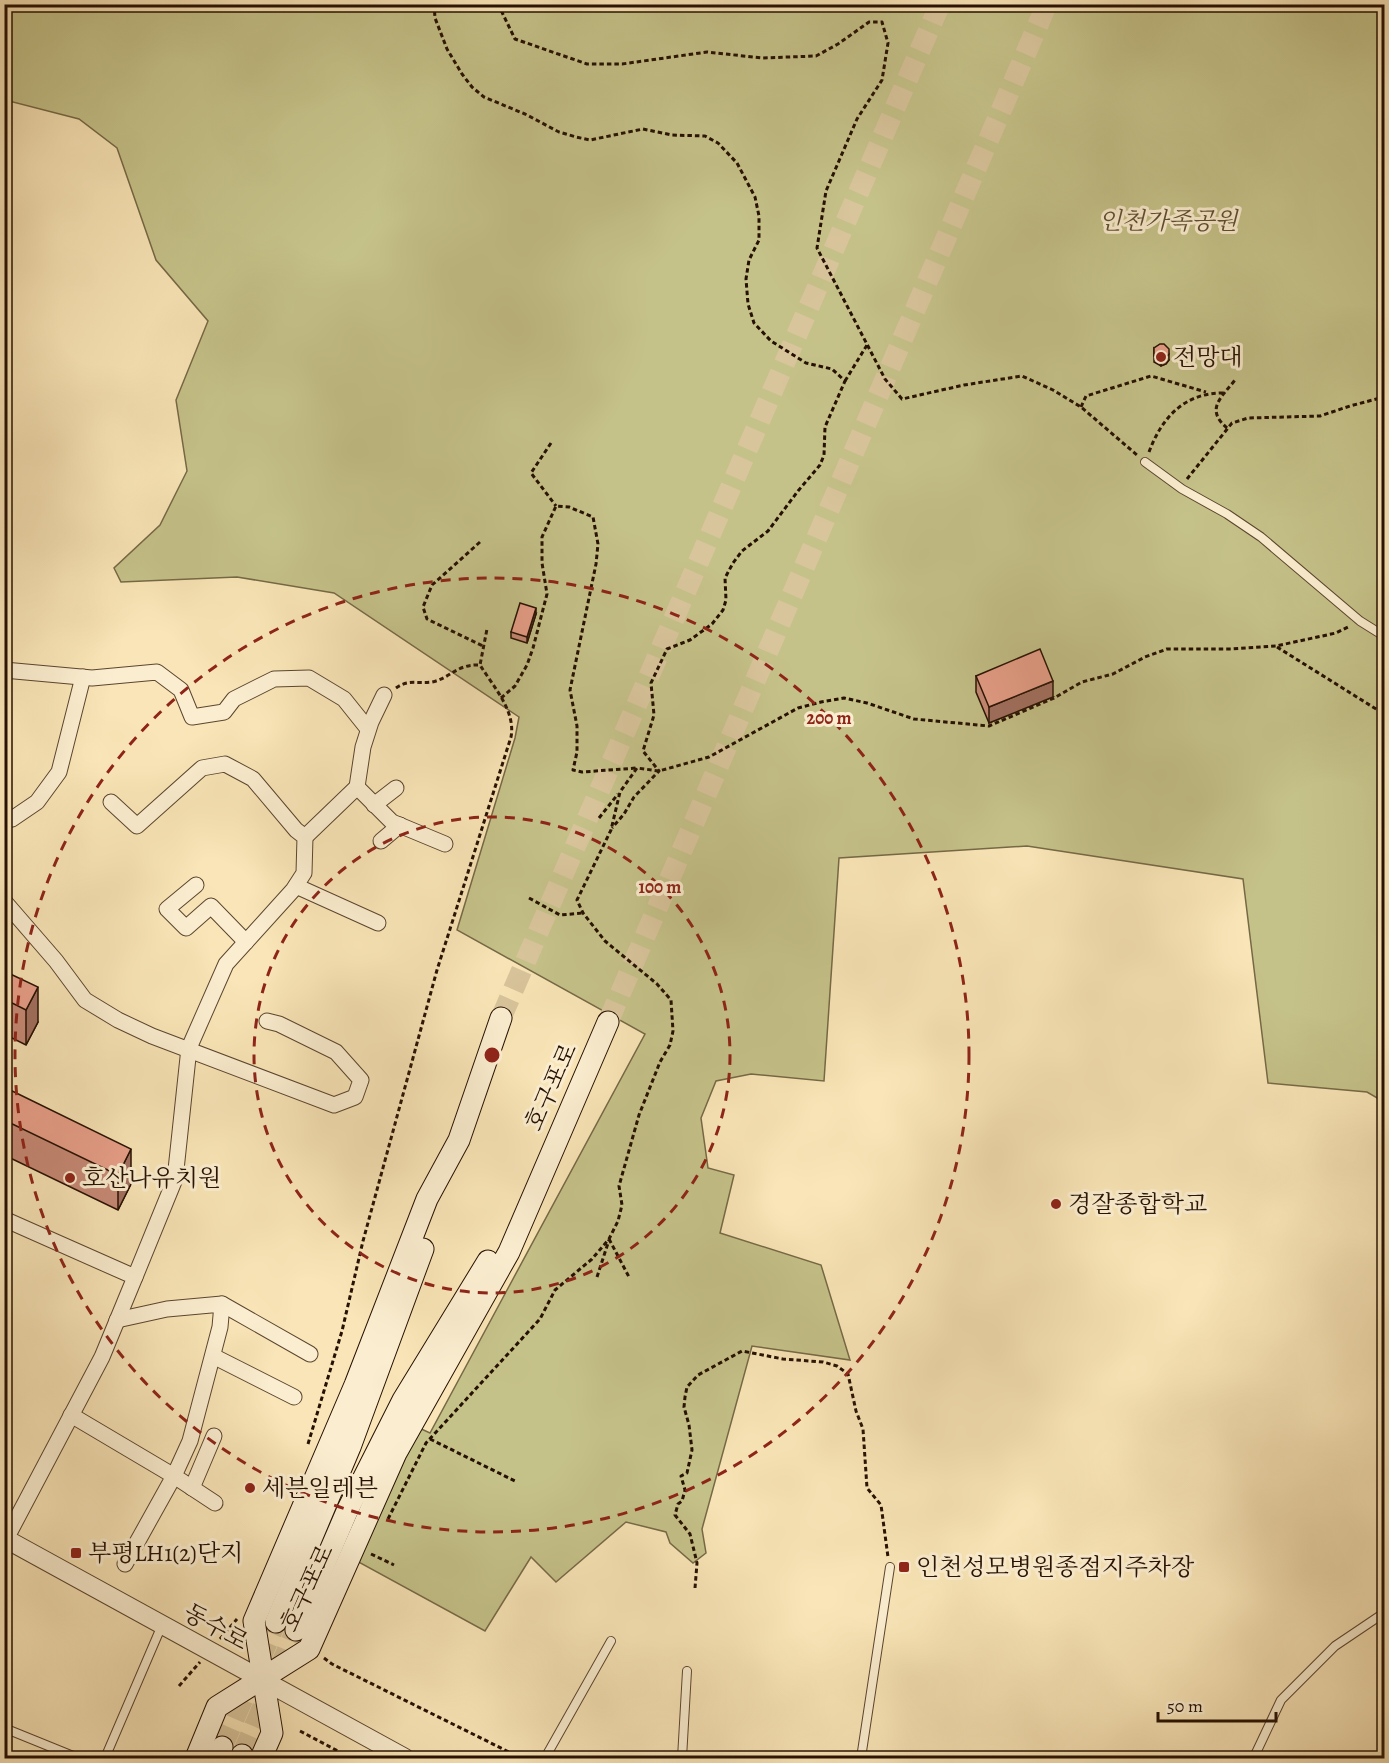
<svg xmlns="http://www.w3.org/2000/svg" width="1389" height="1763" viewBox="0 0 1389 1763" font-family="Alegreya,'Noto Serif KR',serif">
  <rect width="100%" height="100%" fill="#f9e5b7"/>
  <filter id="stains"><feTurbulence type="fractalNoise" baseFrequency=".00333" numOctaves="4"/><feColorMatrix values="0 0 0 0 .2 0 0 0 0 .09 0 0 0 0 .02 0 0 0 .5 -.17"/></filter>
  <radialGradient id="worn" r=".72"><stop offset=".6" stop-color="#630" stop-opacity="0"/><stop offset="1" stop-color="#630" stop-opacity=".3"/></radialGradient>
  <polygon fill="#c5c289" stroke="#766946" stroke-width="1.5" points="4,5 1384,5 1384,1102 1367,1092 1268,1083 1243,879 1027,846 839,858 824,1081 751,1074 716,1081 701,1118 708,1168 734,1175 720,1233 821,1265 850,1360 752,1346 702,1529 706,1553 693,1563 670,1543 666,1532 626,1522 556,1582 531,1557 485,1631 353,1559 417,1427 430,1433 645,1034 457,930 515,738 519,717 334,593 237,577 121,582 114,568 160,525 187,471 176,400 208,321 156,260 117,148 79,119 5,100"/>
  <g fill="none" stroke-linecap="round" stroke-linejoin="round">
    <g stroke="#d9c59c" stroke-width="21" stroke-dasharray="21 10" stroke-linecap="butt">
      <polyline points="501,1018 940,4"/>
      <polyline points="608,1022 1047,4"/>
      <polyline points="222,1747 276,1622"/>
      <polyline points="242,1755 296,1630"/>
    </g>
    <defs>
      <g id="service">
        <polyline points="1145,462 1182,489 1227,514 1261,537 1360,621 1384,636"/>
        <polyline points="4,1728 78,1758"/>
        <polyline points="105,1758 162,1625"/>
        <polyline points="545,1758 611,1641"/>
        <polyline points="682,1758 687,1671"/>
        <polyline points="861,1758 890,1567"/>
        <polyline points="1255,1758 1256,1753 1281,1700 1335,1646 1384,1613"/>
      </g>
      <g id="minor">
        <polyline points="4,670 92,678 157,672 181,690 192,717 224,712 234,699 274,679 309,678 344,699 368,729"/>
        <polyline points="357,787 363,747 371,722 384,695"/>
        <polyline points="111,802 137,826 202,768 225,764 253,779 296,830 305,837 304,873 293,890 226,964 189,1048 175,1179 135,1277"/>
        <polyline points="374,805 396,788"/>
        <polyline points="4,821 12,819 37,802 59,772 83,677"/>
        <polyline points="305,837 357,787 392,822 445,844"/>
        <polyline points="381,841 400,825"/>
        <polyline points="196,885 167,909 186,928 211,906 246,942"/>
        <polyline points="296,886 378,923"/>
        <polyline points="4,901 56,961 85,1000 118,1020 152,1036 334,1105 355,1097 361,1080 336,1052 279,1024 267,1021"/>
        <polyline points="4,1219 135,1277 102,1357 6,1539"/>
        <polyline points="222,1304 310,1354"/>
        <polyline points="117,1320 167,1309 222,1304 220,1327 190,1441 174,1476 215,1503"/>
        <polyline points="213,1356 294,1397"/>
        <polyline points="71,1415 174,1476 125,1564"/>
        <polyline points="192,1488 214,1436"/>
      </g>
      <polyline id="tertiary" points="4,1538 405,1758"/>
      <g id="secondary">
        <polyline points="276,1622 350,1447 423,1249"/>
        <polyline points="296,1630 348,1509 403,1400 488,1261"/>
        <polyline points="196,1758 217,1707 309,1649 396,1453 509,1252 608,1022"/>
        <polyline points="217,1758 222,1747"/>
        <polyline points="241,1758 242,1755"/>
        <polyline points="261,1758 272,1733 254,1621 355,1385 427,1199 459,1140 501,1018"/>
      </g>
    </defs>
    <use href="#service" stroke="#5b452f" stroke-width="10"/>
    <use href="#minor" stroke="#5b452f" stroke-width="17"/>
    <use href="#tertiary" stroke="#5b452f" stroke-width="20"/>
    <use href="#secondary" stroke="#261002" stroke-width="23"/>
    <g stroke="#261002" stroke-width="3" stroke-dasharray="4.5 3" stroke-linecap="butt">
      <polyline points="434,4 435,18 447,49 462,74 472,87 484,97 525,114 559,132 576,137 590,140 643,129 672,135 705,136 718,143 737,163 755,197 759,216 759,240 749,260 746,279 748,304 754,323 771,341 806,363 832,369 845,381 825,427 824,455 820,465 798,491 768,531 742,551 733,563 725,578 726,600 723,610 712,624 690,640 667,649 651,683 654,715 643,751 659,771 634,797 624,814 612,828"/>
      <polyline points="498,4 515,39 587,64 622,64 707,52 762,58 816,56 838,44 869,22 882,22 888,43 882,80 857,119 826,191 817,248 885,379 902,399 964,385 1022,376 1053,390 1081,407 1137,455"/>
      <polyline points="845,381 867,345"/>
      <polyline points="1081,407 1086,396 1151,376 1206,392"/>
      <path d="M1227 428C1205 409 1221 398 1235 380"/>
      <polyline points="551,443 531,473 556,506"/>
      <path d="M1149 452C1162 417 1185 392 1225 393"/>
      <polyline points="1187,479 1232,423 1248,418 1320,416 1350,406 1384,397"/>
      <polyline points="480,542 432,585 423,607 427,619 483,646"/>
      <polyline points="1277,647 1384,714"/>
      <path d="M396 688C408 679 419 684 432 682 451 678 456 664 480 665L487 629"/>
      <polyline points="501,698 515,686 527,665 533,648 547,594 542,563 542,537 556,506 569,507 593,517 598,544 596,564 570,690 577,726 577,752 573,770 582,772 637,768"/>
      <polyline points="599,818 618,794"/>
      <polyline points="529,898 560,915 583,913"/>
      <polyline points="609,1239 629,1277"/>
      <polyline points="597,1277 609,1240"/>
      <polyline points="430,1439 515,1481"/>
      <path d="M308 1444 342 1331 363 1241 437 970 511 737C516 711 493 686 480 665"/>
      <polyline points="388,1519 426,1443 540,1319 555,1290 592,1259 609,1239 618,1221 622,1205 619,1186 639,1115 660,1062 670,1045 673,1031 671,1000 657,984 605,941 583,913 577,900 611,830 620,792 637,768 659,771 709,757 798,708 821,702 844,698 867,703 914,719 989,726 1054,698 1082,682 1113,674 1145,657 1167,649 1231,649 1276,646 1336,633 1350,626"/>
      <polyline points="371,1554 394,1565"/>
      <polyline points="695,1588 697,1563 690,1534 675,1515 678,1504 682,1501 685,1490 681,1476 687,1473 692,1450 689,1425 684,1407 685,1397 687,1387 698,1375 742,1351 783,1359 823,1362 837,1366 848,1374 856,1411 863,1429 867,1488 881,1505 888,1557"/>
      <polyline points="220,1639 237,1619"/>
      <polyline points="324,1658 332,1664 521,1758"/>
      <polyline points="179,1686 200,1662"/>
      <polyline points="300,1731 351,1758"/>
    </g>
    <use href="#service" stroke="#fbeed0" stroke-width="8"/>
    <use href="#minor" stroke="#fbeed0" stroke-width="15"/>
    <use href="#tertiary" stroke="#fbeed0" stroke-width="18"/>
    <use href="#secondary" stroke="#fbeed0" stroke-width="21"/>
  </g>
  <g fill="#c88a77" stroke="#261002" stroke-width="1.5">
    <polygon points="1154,348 1169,360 1166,364 1161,366 1154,362"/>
    <polygon points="536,614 527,643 511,638 511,632"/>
    <polygon points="976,676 1053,697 989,723 976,692"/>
    <polygon points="4,971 38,1022 26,1045 4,1034"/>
    <polygon points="4,1087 131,1184 118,1210 4,1155"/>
  </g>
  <g fill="#a37061" stroke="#261002" stroke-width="1.5">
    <polygon points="1169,354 1169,360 1166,364 1161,366 1161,360"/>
    <polygon points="536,608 536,614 527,643 527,637"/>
    <polygon points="1053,681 1053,697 989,723 989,707"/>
    <polygon points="38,987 38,1022 26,1045 26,1010"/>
    <polygon points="131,1149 131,1184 118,1210 118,1175"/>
  </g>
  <g fill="#e9a08a" stroke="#261002" stroke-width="1.5">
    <polygon points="1160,344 1164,344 1169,349 1169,354 1166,358 1161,360 1154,356 1154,348"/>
    <polygon points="520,603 536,608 527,637 511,632"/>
    <polygon points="1040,649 1053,681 989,707 976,676"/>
    <polygon points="4,971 38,987 26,1010 4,999"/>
    <polygon points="4,1087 131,1149 118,1175 4,1120"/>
  </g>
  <g fill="none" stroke="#8f2418" stroke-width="3" stroke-dasharray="10 8">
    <circle cx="492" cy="1055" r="238"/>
    <circle cx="492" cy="1055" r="477"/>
  </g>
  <g fill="#8f2418" stroke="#fbeed0" stroke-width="2">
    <circle cx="1161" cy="357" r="6"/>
    <circle cx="70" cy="1178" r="6"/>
    <circle cx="1056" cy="1204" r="6"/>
    <circle cx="250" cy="1488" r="6"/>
    <rect x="70" y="1547" width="12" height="12" rx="3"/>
    <rect x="898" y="1561" width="12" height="12" rx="3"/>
  </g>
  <g text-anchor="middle" stroke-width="6" stroke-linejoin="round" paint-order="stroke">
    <g font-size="24" font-style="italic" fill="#5e4e31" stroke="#fbeed0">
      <text x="1168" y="229">인천가족공원</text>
    </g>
    <g font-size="24" fill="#261002" stroke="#fbeed0" text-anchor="start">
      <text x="1173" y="365">전망대</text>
      <text x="82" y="1186">호산나유치원</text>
      <text x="1068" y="1212">경잘종합학교</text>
      <text x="262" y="1496">세븐일레븐</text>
      <text x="88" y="1561">부평LH1(2)단지</text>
      <text x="916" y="1575">인천성모병원종점지주차장</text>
    </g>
    <g font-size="24" fill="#261002" stroke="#fbeed0">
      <text transform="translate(551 1087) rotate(-66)" y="8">호구포로</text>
      <text transform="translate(307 1588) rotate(-65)" y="8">호구포로</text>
      <text transform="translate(216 1627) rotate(29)" y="8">동수로</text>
    </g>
  </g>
  <circle cx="492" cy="1055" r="9" fill="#8f2418" stroke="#fbeed0" stroke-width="3"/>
  <g font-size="18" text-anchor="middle" font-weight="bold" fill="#8f2418" stroke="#fbeed0" stroke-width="6" stroke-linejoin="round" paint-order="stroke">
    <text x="829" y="724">200 m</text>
    <text x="660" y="893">100 m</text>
  </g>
  <rect width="1389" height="1763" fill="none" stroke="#f9e5b7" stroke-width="24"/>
  <rect x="6" y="6" width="1377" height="1751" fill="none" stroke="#261002" stroke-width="3"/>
  <rect x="12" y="12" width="1365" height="1739" fill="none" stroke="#261002" stroke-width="1.5"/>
  <path d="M1158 1712v9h118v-9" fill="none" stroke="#261002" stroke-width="3"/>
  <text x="1167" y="1712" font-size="18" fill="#261002" stroke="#fbeed0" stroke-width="4.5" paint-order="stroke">50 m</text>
  <rect width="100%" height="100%" filter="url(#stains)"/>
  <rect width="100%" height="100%" fill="url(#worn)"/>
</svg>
